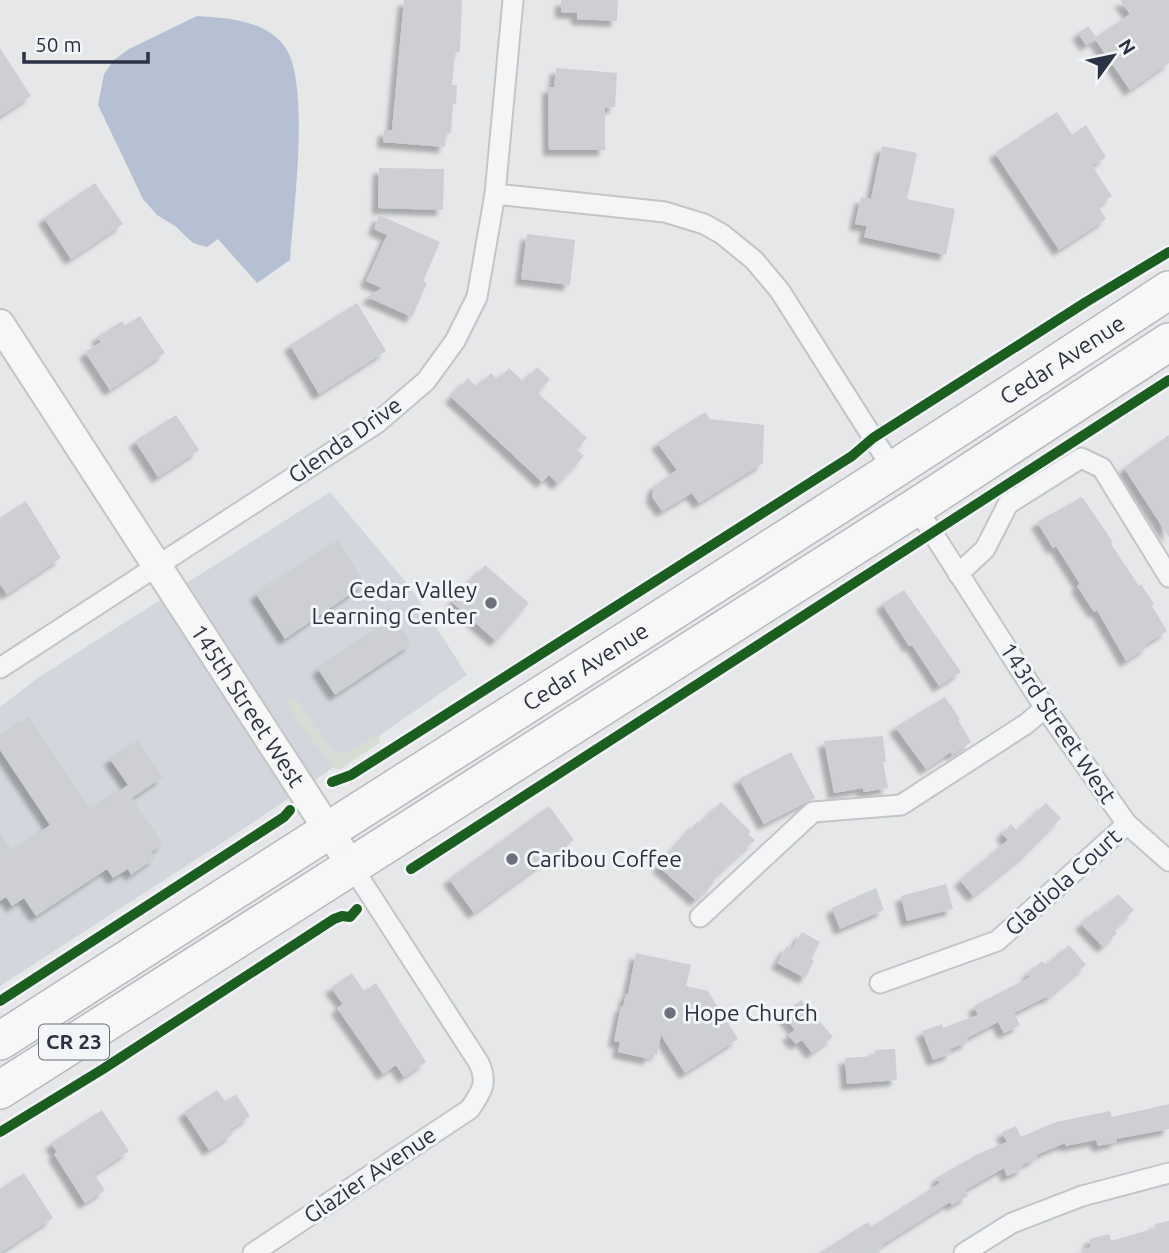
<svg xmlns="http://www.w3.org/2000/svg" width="1169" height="1253" viewBox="0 0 1169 1253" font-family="Ubuntu,sans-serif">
  <defs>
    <filter id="shadow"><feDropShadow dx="-6" dy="6" stdDeviation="2" flood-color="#0004"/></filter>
  </defs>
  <rect width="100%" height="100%" fill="#e5e7e9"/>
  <polygon fill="#d3d6dc" points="330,492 410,587 467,675 251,824 0,986 0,707 39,677"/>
  <path fill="#d5ddd5" d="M296 698 334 753 348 752 376 735 380 737 379 743 340 769H335C325 754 289 716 288 700Z"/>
  <path fill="#b5c1d3" d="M197 16C227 18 266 20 285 47 311 84 293 212 290 260L257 283 218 239 207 247 193 243 175 226 157 215 143 199 98 105 104 74 114 60 129 49Z"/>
  <g fill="#cdcfd2" filter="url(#shadow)">
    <polygon points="404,0 462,0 460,52 455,52 452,85 457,85 456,104 453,103 451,133 446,133 445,147 383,142 384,130 392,130"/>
    <polygon points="561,0 618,0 617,21 577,19 577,13 561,12"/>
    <polygon points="1120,0 1169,0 1169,63 1130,90 1095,39 1086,45 1078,33 1088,26 1096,37 1130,14"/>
    <polygon points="0,48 31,96 0,116"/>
    <polygon points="556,68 617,73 615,107 605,108 605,150 549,150 548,87 554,87"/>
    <polygon points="1057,112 1072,135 1086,125 1106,157 1092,166 1112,196 1098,206 1106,219 1059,250 995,153"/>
    <polygon points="882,146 917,153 907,199 955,209 946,255 864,237 867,226 855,224 861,197 871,199"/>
    <polygon points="379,168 444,169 443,210 378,208"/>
    <polygon points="95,183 123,224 71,259 44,218"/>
    <polygon points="379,215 440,242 423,281 427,283 412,317 367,297 382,288 366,281 387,235 374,229"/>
    <polygon points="527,234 575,240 570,285 521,279"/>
    <polygon points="357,303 386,351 319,394 290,345"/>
    <polygon points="140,316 165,353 110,390 85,352 101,342 97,337 122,321 125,326"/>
    <polygon points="537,367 550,379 538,393 587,438 576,449 584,456 558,484 549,475 542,482 451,397 468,378 477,387 491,373 498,380 509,368 524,382"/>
    <polygon points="705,412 710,419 764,425 763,463 699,503 692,493 662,511 652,497 654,486 677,470 657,443"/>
    <polygon points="176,415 199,450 158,477 135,441"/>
    <polygon points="1169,435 1169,537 1124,468"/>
    <polygon points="1082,497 1113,542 1111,544 1139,586 1141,584 1154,604 1152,606 1167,631 1146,644 1147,647 1126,661 1097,610 1094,612 1077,586 1080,584 1056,546 1053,548 1037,522"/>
    <polygon points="26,501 61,558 7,594 0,584 0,518"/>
    <polygon points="338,540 365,584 285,639 256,594"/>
    <polygon points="485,565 529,603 496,641 452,602"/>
    <polygon points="904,590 961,672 939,686 912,645 909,646 882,604"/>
    <polygon points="394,618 411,644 335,695 318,669"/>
    <polygon points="945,697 960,719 958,720 971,742 952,755 951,752 926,769 895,727"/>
    <polygon points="29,717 91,810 128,785 110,759 138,740 163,777 132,798 163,844 151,852 155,858 131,875 128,869 113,878 107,869 36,916 24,898 12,906 6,897 0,901 0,832 12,851 50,825 0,750 0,737"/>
    <polygon points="883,736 886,762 883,762 888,788 864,792 863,788 834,793 824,741"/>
    <polygon points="791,752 815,798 764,824 739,779"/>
    <polygon points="721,802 751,832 748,834 755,840 711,880 714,883 696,900 658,866 697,822 700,824"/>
    <polygon points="1046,803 1061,818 1024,855 973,896 960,880 1008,840 1002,834 1011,824 1017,831"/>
    <polygon points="549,806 574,840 474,913 449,879"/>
    <polygon points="946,884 953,909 907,921 901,896"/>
    <polygon points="876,888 884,910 840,929 832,908"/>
    <polygon points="1118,894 1134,910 1114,929 1117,933 1103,947 1081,924 1096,910 1098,913"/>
    <polygon points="802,932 820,942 811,959 814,961 805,978 777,963 787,946 792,949"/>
    <polygon points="1069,945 1086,965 1048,998 1046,997 1014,1013 1020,1025 1004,1033 998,1022 967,1038 968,1042 950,1049 952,1053 933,1060 922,1031 942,1024 943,1028 978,1015 974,1006 1030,977 1027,974 1042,961 1045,965"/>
    <polygon points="636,953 691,965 686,986 708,991 738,1039 685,1073 661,1035 657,1055 651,1053 650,1059 618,1052 620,1042 614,1041 621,1006 623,1007 626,994 628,994"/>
    <polygon points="352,973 364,991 376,983 426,1062 404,1077 396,1065 383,1074 337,1008 343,1004 331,988"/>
    <polygon points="801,1000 833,1037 812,1053 802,1040 796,1044 788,1035 795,1030 783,1014"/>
    <polygon points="895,1049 897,1080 847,1084 845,1058 875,1056 875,1050"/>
    <polygon points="217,1090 225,1101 236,1094 250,1116 230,1130 233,1134 209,1150 184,1112"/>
    <polygon points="1169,1104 1169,1129 1116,1139 1117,1142 1098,1146 1096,1140 1065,1146 1065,1143 1036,1155 1037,1158 1022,1165 1023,1169 1007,1176 1004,1168 965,1190 968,1196 952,1205 950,1202 882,1245 884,1248 876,1253 819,1253 868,1222 871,1227 940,1183 936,1178 980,1153 1007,1142 1002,1132 1016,1126 1021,1137 1056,1122 1110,1111 1112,1117"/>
    <polygon points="102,1110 129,1151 94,1174 105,1190 85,1203 54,1154 57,1152 51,1143"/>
    <polygon points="24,1173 53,1218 0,1253 0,1189"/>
    <polygon points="1169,1221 1169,1253 1082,1253 1082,1249 1091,1247 1089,1239 1109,1234 1111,1241 1156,1228 1155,1224"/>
  </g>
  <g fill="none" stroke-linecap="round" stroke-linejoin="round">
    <defs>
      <g id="street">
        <polyline points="495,194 665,212 704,224 722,234 754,260 780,291 894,471"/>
        <polyline points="916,507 1045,708 1127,824 1169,861"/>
        <polyline points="958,574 985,549 1008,504 1081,458 1102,468 1169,577"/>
        <polyline points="0,668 377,423 426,381 455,341 477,297 495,194 513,0"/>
        <polyline points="700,917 813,812 901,805 1026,724 1045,708"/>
        <polyline points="880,983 997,941 1127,824"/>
        <path d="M253 1253 470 1109C482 1091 488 1083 479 1063L351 865"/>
        <polyline points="964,1253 1012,1223 1082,1196 1169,1173"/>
      </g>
      <g id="secondary">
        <path id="s1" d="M0 324 351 865"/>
      </g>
      <g id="highway">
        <path id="s2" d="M0 1041C389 790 782 545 1169 290"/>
        <polyline points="0,1090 916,507 1169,342"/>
      </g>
    </defs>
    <use href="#street" stroke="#c3c5c7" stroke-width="23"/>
    <use href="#secondary" stroke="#c3c5c7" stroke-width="32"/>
    <use href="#highway" stroke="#b7babe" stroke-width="40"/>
    <use href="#street" stroke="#f4f5f6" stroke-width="19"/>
    <use href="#secondary" stroke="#f7f7f8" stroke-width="28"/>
    <use href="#highway" stroke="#f7f7f8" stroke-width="37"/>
    <defs>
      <g id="cycleway">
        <polyline points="332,782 351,775 852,456 873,438 1086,302 1169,252"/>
        <polyline points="411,869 1169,380"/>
        <polyline points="0,1001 284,817 290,810"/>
        <polyline points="0,1132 103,1069 334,919 342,916 350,917 357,909"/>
      </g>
    </defs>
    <use href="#cycleway" stroke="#f3f5f8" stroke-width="15"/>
    <use href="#cycleway" stroke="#1b5e20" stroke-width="10"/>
  </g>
  <g fill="#6c717d" stroke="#f3f5f8" stroke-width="2.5">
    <circle cx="491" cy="603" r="7"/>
    <circle cx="512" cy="859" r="7"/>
    <circle cx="670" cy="1013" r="7"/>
  </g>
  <g text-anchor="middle" stroke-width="6" stroke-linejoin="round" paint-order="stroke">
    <rect fill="#f3f5f8" stroke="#676c79" stroke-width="2" x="39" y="1024.5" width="70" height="35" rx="5"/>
    <g font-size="21" font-weight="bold" fill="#2b3243">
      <text x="74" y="1049">CR 23</text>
    </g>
    <g font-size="23" fill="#2b3243" stroke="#f3f5f8">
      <text dy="8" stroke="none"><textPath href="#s2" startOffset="1262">Cedar Avenue</textPath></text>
      <text transform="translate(345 440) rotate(-35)" y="8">Glenda Drive</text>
      <text dy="8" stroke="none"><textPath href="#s2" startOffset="695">Cedar Avenue</textPath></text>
      <text dy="8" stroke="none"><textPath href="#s1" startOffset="455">145th Street West</textPath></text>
      <text transform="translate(1058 723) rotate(56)" y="8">143rd Street West</text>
      <text transform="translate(1063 882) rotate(-42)" y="8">Gladiola Court</text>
      <text transform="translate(370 1175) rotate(-34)" y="8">Glazier Avenue</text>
    </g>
    <g font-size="23" fill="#2b3243" stroke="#f3f5f8" text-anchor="start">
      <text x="477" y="598" text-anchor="end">Cedar Valley<tspan x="477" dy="26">Learning Center</tspan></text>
      <text x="526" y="867">Caribou Coffee</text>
      <text x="684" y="1021">Hope Church</text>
    </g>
  </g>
  <g transform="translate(1113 56) rotate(57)" stroke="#f3f5f8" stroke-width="5" paint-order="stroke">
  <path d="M0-5L12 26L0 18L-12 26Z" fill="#2b3243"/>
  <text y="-10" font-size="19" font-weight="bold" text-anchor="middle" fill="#2b3243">N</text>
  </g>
  <path d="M24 52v10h124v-10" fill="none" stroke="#2b3243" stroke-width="3.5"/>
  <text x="35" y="52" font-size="21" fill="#2b3243" stroke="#f3f5f8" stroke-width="5" paint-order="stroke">50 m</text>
</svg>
